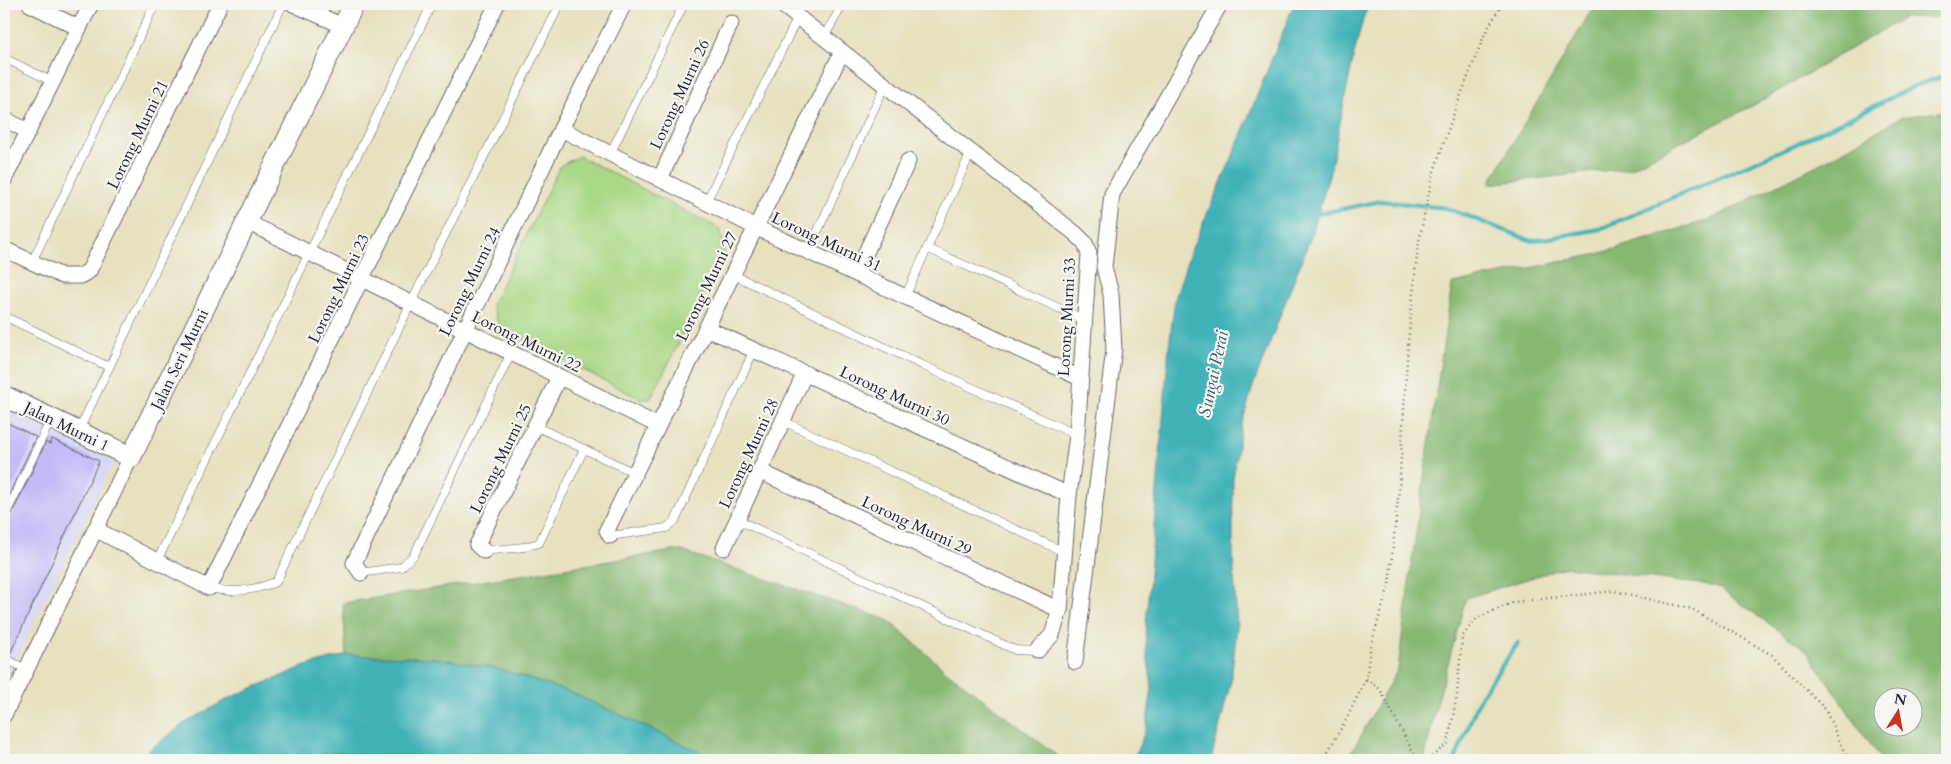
<svg xmlns="http://www.w3.org/2000/svg" width="1951" height="764" viewBox="0 0 1951 764" font-family="Cardo,serif">
  <rect width="100%" height="100%" fill="#f6f6f2"/>
  <filter id="ink" filterUnits="userSpaceOnUse"><feTurbulence type="fractalNoise" baseFrequency=".02" numOctaves="2"/><feDisplacementMap in="SourceGraphic" scale="10" xChannelSelector="R" yChannelSelector="G"/><feConvolveMatrix kernelMatrix="1 2 1 2 8 2 1 2 1" color-interpolation-filters="sRGB"/></filter>
  <filter id="wash" filterUnits="userSpaceOnUse"><feTurbulence type="fractalNoise" baseFrequency=".0096" numOctaves="4" result="noise"/><feDisplacementMap in="SourceGraphic" scale="20" xChannelSelector="R" yChannelSelector="G"/><feGaussianBlur stdDeviation="1.12" result="paint"/><feColorMatrix in="noise" values="0 0 0 0 0 0 0 0 0 0 0 0 0 0 0 0 0 1.4 0 .05"/><feComposite in="paint" operator="in"/></filter>
  <g filter="url(#wash)">
    <rect width="100%" height="100%" fill="#e7e1be"/>
    <polygon fill="#d8d7f8" points="4,409 114,461 4,683"/>
    <polygon fill="#aad885" stroke="#667d60" points="579,156 720,229 725,251 651,398 642,400 499,327 492,305 560,166"/>
    <g fill="#87b872" stroke="#546d56" fill-rule="evenodd">
      <polygon points="1595,4 1947,4 1947,18 1905,17 1754,105 1630,168 1489,184"/>
      <path d="M1947 111V760H1881L1806 650 1716 586 1566 567 1466 598 1435 711 1424 760H1347L1398 669 1409 582 1452 284 1598 254 1709 220 1829 159 1901 117ZM1884 696H1914V726H1884Z"/>
      <polygon points="679,550 888,620 945,670 1063,760 718,760 572,693 499,669 436,658 346,655 343,603"/>
      <polygon points="333,752 397,759 400,760 297,760"/>
    </g>
    <g fill="#41b2b8" stroke="#326a7a">
      <polygon points="1294,4 1370,4 1364,16 1354,54 1330,172 1313,231 1253,386 1241,427 1233,479 1233,554 1237,628 1231,681 1211,760 1133,760 1146,729 1152,687 1146,647 1146,622 1169,346 1175,299 1189,255 1231,160"/>
      <polygon points="346,655 436,658 499,669 572,693 718,760 400,760 333,752 297,760 139,760 149,750 185,723 229,698 305,666"/>
    </g>
    <g fill="none" stroke-linecap="round" stroke-linejoin="round">
      <g stroke="#41b2b8" stroke-width="4.5">
        <polyline points="1313,215 1381,201 1446,208 1532,241 1600,229 1796,144 1917,85 1947,75"/>
        <polyline points="1455,760 1480,697 1518,643"/>
      </g>
    </g>
    <g id="blocks">
      <g fill="#c4baf8">
        <polygon points="4,421 36,437 4,505"/>
        <polygon points="52,439 99,461 10,654 4,652 4,524 9,520 46,442 50,444"/>
      </g>
    </g>
  </g>
  <g filter="url(#ink)">
    <use href="#blocks" fill-opacity="0" stroke="#676569" stroke-width="1"/>
    <g fill="none" stroke-linecap="round" stroke-linejoin="round">
      <defs>
        <g id="lane">
          <polyline points="824,37 843,4"/>
          <polyline points="4,58 53,82"/>
          <polyline points="610,154 684,4"/>
          <polyline points="706,202 798,17"/>
          <polyline points="927,248 1085,320"/>
          <polyline points="808,252 885,85"/>
          <polyline points="32,262 155,4"/>
          <polyline points="732,274 922,365 1077,435"/>
          <polyline points="905,297 971,152"/>
          <polyline points="4,316 109,367"/>
          <polyline points="783,421 1064,552"/>
          <polyline points="535,426 635,473"/>
          <polyline points="79,430 283,4"/>
          <polyline points="4,518 51,419"/>
          <polyline points="736,519 1015,650 1037,651"/>
          <polyline points="610,536 666,528 675,521 754,350"/>
          <polyline points="484,551 524,547 539,543 584,449"/>
          <polyline points="157,561 432,4"/>
          <polyline points="361,573 401,567 414,555 511,353"/>
          <path d="M209 588C232 594 255 590 276 582L411 303 560 4"/>
          <polyline points="4,658 26,669"/>
        </g>
        <g id="street">
          <polyline points="30,4 79,28"/>
          <polyline points="293,4 343,26"/>
          <polyline points="781,4 1076,234 1085,243 1089,254 1077,435 1069,495 1060,610 1052,635 1037,651"/>
          <polyline points="4,119 28,131"/>
          <polyline points="561,129 755,227 1080,378"/>
          <polyline points="660,179 731,23"/>
          <polyline points="4,180 91,4"/>
          <polyline points="247,222 657,425"/>
          <polyline points="4,249 62,276 80,276 89,271 220,4"/>
          <polyline points="856,274 908,161"/>
          <polyline points="706,328 1069,495"/>
          <polyline points="759,471 1060,610"/>
          <polyline points="95,529 209,588 497,4"/>
          <polyline points="610,536 607,530 842,52"/>
          <polyline points="724,548 805,373"/>
          <polyline points="484,551 477,545 559,377"/>
          <polyline points="361,573 354,563 561,129 624,4"/>
          <polyline points="1075,662 1114,349 1111,294 1104,267 1112,194 1220,4"/>
          <polyline points="4,715 131,457"/>
        </g>
        <polyline id="secondary" points="4,396 131,457 354,4"/>
      </defs>
      <use href="#lane" stroke="#676569" stroke-width="9"/>
      <use href="#street" stroke="#676569" stroke-width="17"/>
      <use href="#secondary" stroke="#676569" stroke-width="22"/>
      <g stroke="#676569" stroke-width="2.5" stroke-dasharray="1 4" stroke-linecap="butt">
        <polyline points="1366,679 1380,689 1417,760"/>
        <polyline points="1323,760 1347,718 1366,679 1371,644 1389,585 1399,489 1408,343 1418,246 1433,174 1455,110 1485,33 1502,4"/>
        <polyline points="1428,760 1448,743 1457,695 1462,637 1477,618 1514,602 1614,591 1692,609 1772,655 1825,709 1848,760"/>
      </g>
      <use href="#lane" stroke="#fff" stroke-width="8"/>
      <use href="#street" stroke="#fff" stroke-width="15"/>
      <use href="#secondary" stroke="#fff" stroke-width="20"/>
    </g>
  </g>
  <g text-anchor="middle" stroke-width="4.5" stroke-linejoin="round" paint-order="stroke">
    <g font-size="16" fill="#22223b" stroke="#f6f6f2">
      <text transform="translate(679 94) rotate(-65)" y="6">Lorong Murni 26</text>
      <text transform="translate(137 134) rotate(-64)" y="6">Lorong Murni 21</text>
      <text transform="translate(827 241) rotate(25)" y="6">Lorong Murni 31</text>
      <text transform="translate(469 281) rotate(-64)" y="6">Lorong Murni 24</text>
      <text transform="translate(706 286) rotate(-64)" y="6">Lorong Murni 27</text>
      <text transform="translate(338 288) rotate(-64)" y="6">Lorong Murni 23</text>
      <text transform="translate(1066 317) rotate(-87)" y="6">Lorong Murni 33</text>
      <text transform="translate(527 341) rotate(26)" y="6">Lorong Murni 22</text>
      <text transform="translate(179 359) rotate(-64)" y="6">Jalan Seri Murni</text>
      <text transform="translate(895 395) rotate(25)" y="6">Lorong Murni 30</text>
      <text transform="translate(67 426) rotate(26)" y="6">Jalan Murni 1</text>
      <text transform="translate(748 453) rotate(-65)" y="6">Lorong Murni 28</text>
      <text transform="translate(500 458) rotate(-64)" y="6">Lorong Murni 25</text>
      <text transform="translate(917 525) rotate(25)" y="6">Lorong Murni 29</text>
    </g>
    <g font-size="18" font-style="italic" fill="#2e5c6d" stroke="#f6f6f2">
      <text transform="translate(1213 374) rotate(-78)" y="6">Sungai Perai</text>
    </g>
  </g>
  <rect width="1951" height="764" fill="none" stroke="#f6f6f2" stroke-width="20"/>
  <g transform="translate(1898 712) rotate(11)"><circle r="24" fill="#f6f6f2" stroke="#a1a1a9"/>
  <path d="M0-4L9 19L0 12L-9 19Z" fill="#c8321e"/>
  <text y="-8" font-size="14" font-weight="bold" text-anchor="middle" fill="#22223b">N</text>
  </g>
</svg>
